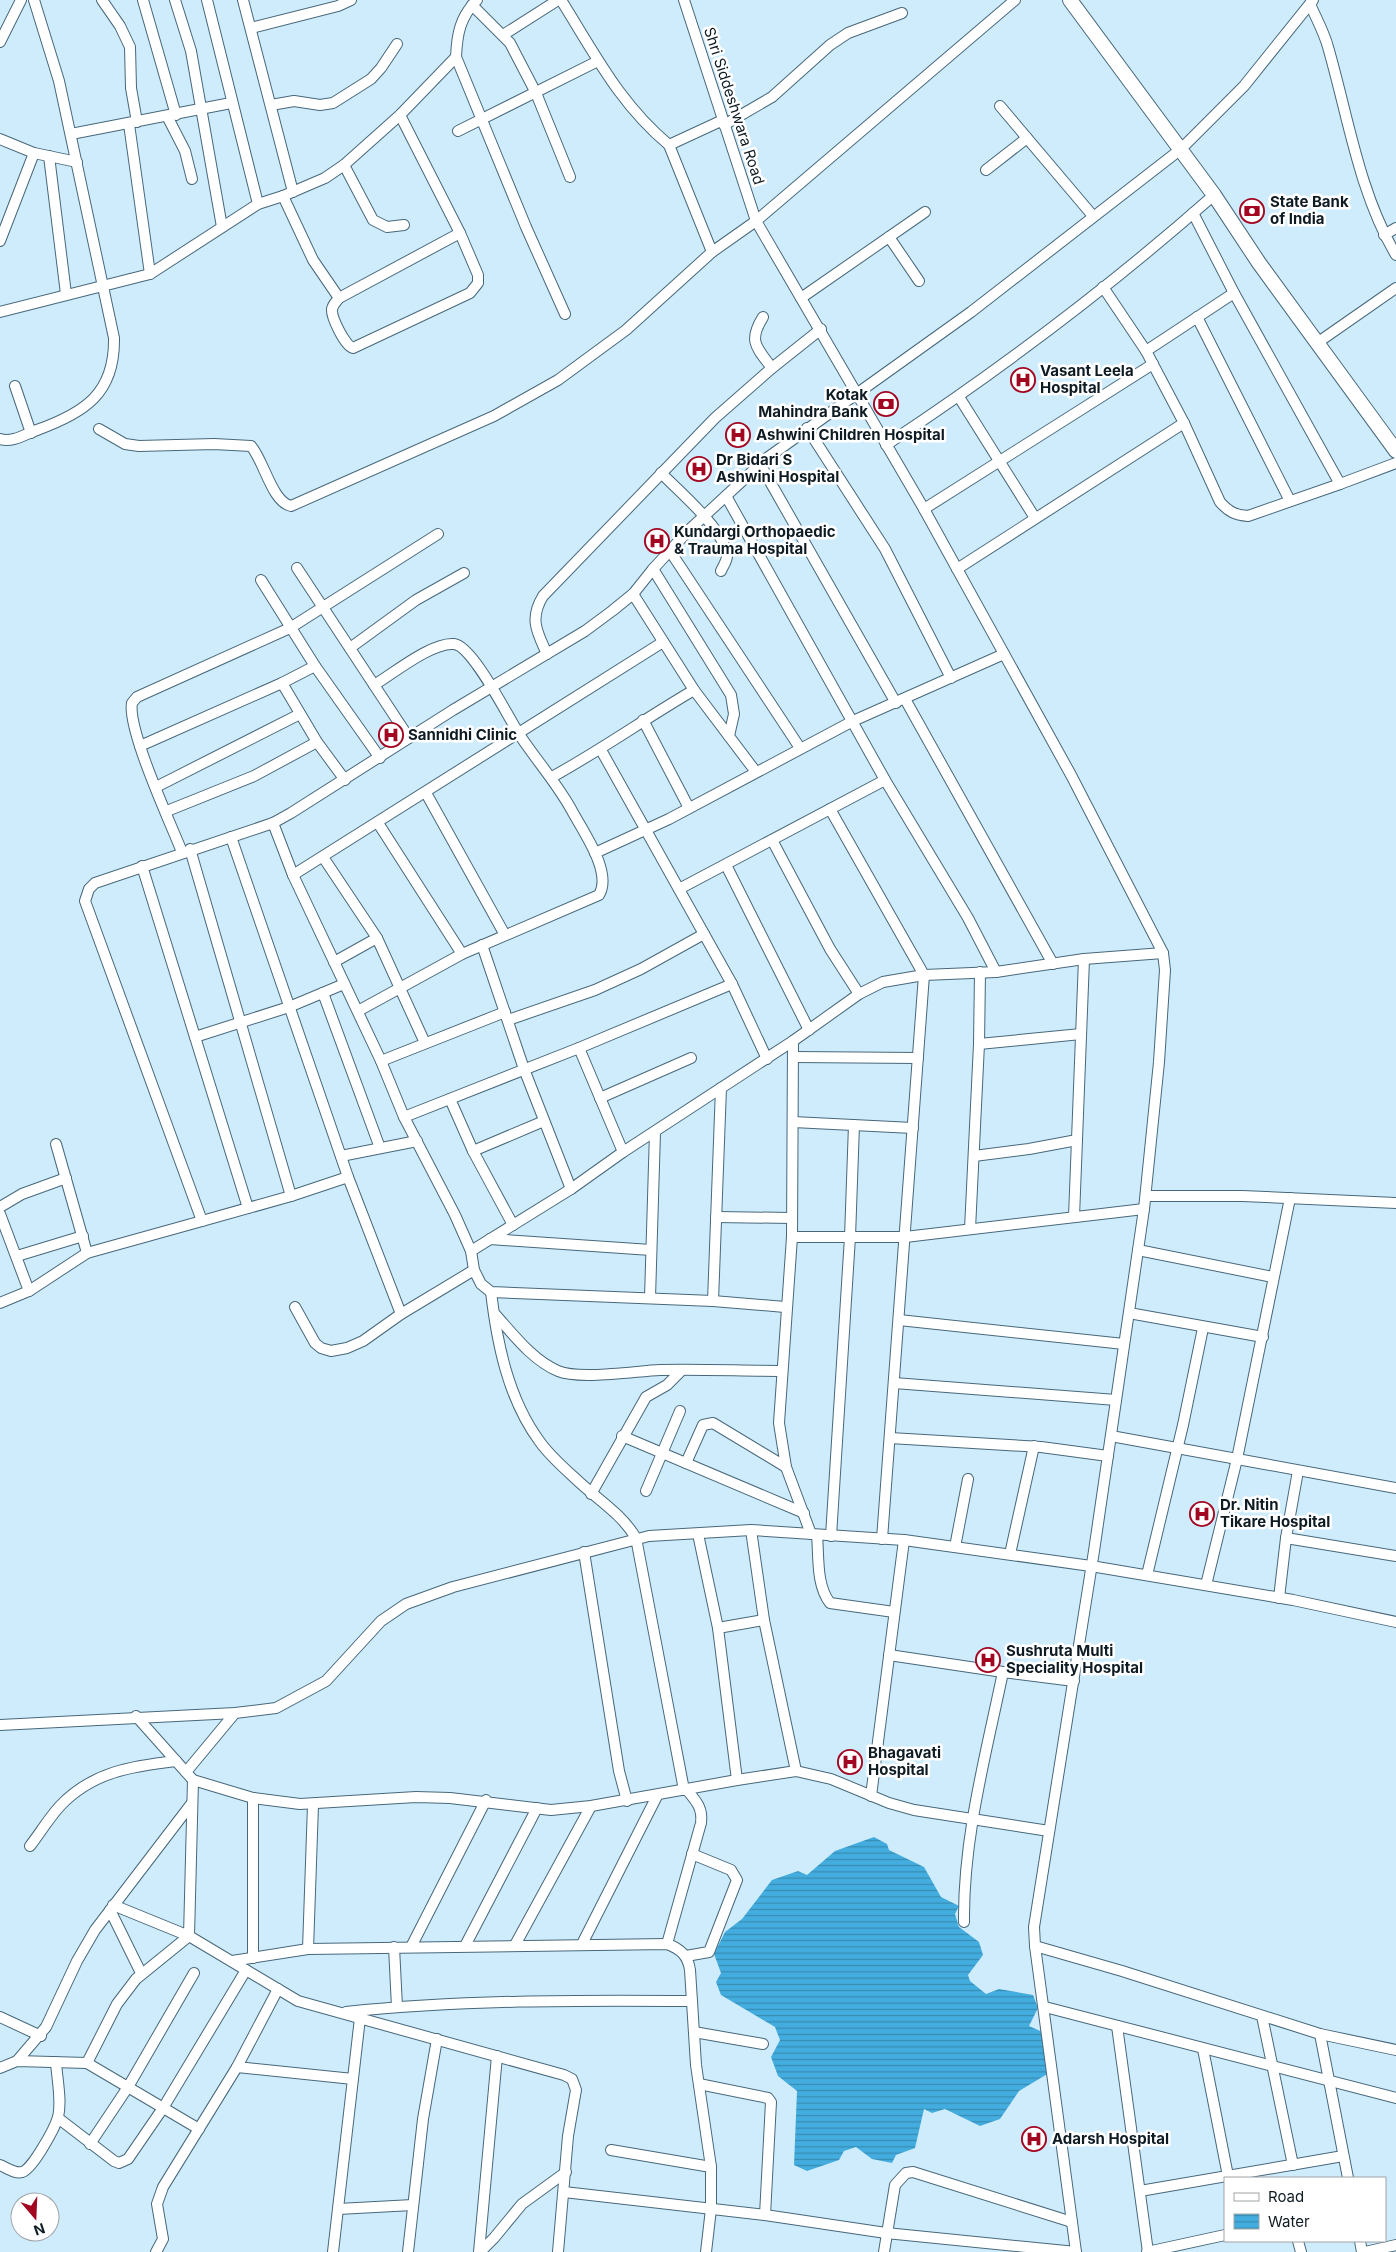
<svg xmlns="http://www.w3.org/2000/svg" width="1396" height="2252" viewBox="0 0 1396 2252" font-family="Inter,sans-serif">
  <defs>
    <pattern id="water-rules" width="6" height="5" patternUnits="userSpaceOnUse" patternTransform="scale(1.25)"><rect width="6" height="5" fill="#43addf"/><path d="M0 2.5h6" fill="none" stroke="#368cb4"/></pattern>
  </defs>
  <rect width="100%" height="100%" fill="#cfecfd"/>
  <polygon fill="url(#water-rules)" points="874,1837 887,1844 889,1850 924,1867 941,1897 959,1906 955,1914 959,1927 979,1942 983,1955 968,1975 970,1981 986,1994 999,1989 1033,1995 1038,2008 1029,2026 1047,2034 1049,2073 1019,2091 1000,2119 980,2126 945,2109 932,2113 924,2109 915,2148 896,2155 892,2163 872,2159 856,2147 844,2151 839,2160 807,2171 794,2165 797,2091 778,2076 771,2057 780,2040 775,2027 721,1995 716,1982 721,1973 714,1954 725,1932 742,1919 772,1880 798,1871 807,1875 835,1851"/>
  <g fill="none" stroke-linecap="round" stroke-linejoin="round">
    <defs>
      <g id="minor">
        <polyline points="102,0 120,26 130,47 131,88 137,122"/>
        <polyline points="143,0 176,115"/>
        <polyline points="175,0 191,51 222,227"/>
        <polyline points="207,0 258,204"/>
        <polyline points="243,0 293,192"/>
        <path d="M477 0C460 17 457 34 456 57L526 227 565 314"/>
        <path d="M561 0C595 54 619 103 669 145L723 120"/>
        <polyline points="684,0 756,221 924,509 1071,775 1163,953 1165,970 1159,1062 1144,1209 1094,1551 1034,1927 1035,1946 1076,2252"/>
        <path d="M1310 4C1316 18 1324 32 1328 47 1348 116 1359 193 1396 255"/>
        <polyline points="472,5 510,43 536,93 570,177"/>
        <polyline points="251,28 338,6 351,0"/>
        <polyline points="503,35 558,0"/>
        <polyline points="0,42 21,0"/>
        <polyline points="271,105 294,101 320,105 333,103 371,79 381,68 397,44"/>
        <polyline points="1000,106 1093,216"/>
        <polyline points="167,116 185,151 192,179"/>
        <polyline points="129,124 150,274"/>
        <polyline points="724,125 772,97 830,45 848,33 902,13"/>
        <polyline points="458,131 598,61"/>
        <polyline points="71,134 231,103"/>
        <polyline points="0,139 34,153 0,241"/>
        <polyline points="669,145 712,252"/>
        <polyline points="34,153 77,162"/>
        <polyline points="49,156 66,294"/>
        <polyline points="344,165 373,220 387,227 404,225"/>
        <polyline points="986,170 1027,138"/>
        <polyline points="283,196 313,260 339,298 460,233"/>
        <polyline points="1193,213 1234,293 1340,484 1396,463"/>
        <polyline points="1384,235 1396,228"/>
        <polyline points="889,237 919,281"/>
        <polyline points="1103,287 1146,351"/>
        <path d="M1234 293 1146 351 1184 423 1220 502C1229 512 1235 515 1248 516L1340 484"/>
        <path d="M339 298C336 302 333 304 332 309 331 317 345 346 353 348L470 293 478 283V275L460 233 400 115"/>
        <polyline points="801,298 925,212"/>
        <polyline points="0,312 150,274 258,204 283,196 325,178 344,165 400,115 456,57"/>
        <path d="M763 317C748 341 756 347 772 368"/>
        <polyline points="1197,317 1290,501"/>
        <polyline points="1317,343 1396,288"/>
        <polyline points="15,386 31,433"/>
        <polyline points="959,397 1035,518"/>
        <polyline points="807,428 885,549 951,678"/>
        <path d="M99 429 125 444 139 446 214 444 251 446C264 461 272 502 291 506L494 416 558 380 626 330 712 252 756 221 1015 0"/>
        <path d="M0 439C12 443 26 434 37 430 84 413 115 394 114 338L59 81 34 0"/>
        <path d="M886 445C1001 369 1111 286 1214 195"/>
        <polyline points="760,464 896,703"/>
        <path d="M661 473C679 491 725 530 727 556 727 561 723 566 721 571"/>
        <polyline points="726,496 885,780 968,918 996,972"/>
        <polyline points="924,509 1153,364"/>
        <polyline points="670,551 800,748"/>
        <polyline points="297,568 409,738"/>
        <polyline points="653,569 731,695 734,714 729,736"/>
        <polyline points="957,569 1184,423"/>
        <polyline points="261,580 315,666 380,758"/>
        <polyline points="350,648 416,600 464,573"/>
        <path d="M547 654C537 632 529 619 543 596L715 418 772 368 821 329"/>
        <polyline points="282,683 315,666"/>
        <polyline points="694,690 756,772"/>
        <polyline points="905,699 1053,964"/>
        <polyline points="643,720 689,808"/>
        <polyline points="140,746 282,683 317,742 345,780"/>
        <polyline points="601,750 732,984 767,1059"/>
        <path d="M552 777C601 750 646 718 694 690L633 594"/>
        <polyline points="156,787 300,714"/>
        <polyline points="426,793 505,935"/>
        <polyline points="830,809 924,975 882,1539"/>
        <polyline points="167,811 254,776 317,742"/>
        <polyline points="273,823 293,875 381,1061 404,1117 455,1215 471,1251 474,1270 481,1284 491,1292 713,1301 785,1307"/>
        <polyline points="378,823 462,954"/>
        <polyline points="231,837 348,1177 401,1314"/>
        <polyline points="772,840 830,949 859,994"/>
        <polyline points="190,849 291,1196"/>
        <path d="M182 852C170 822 127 729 132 703L137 697 290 628 438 534"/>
        <polyline points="595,853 669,819 853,721 1004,654"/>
        <polyline points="323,857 377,938 425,1043"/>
        <polyline points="726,865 809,1030"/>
        <polyline points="142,866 248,1208"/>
        <polyline points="293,875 663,642"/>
        <polyline points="679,889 885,780"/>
        <polyline points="482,945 524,1069 571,1189"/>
        <polyline points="334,962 377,938"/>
        <polyline points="323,993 380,1148"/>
        <path d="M358 1011 462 954 599 895C613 872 582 830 571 809 556 782 536 760 519 734 508 717 473 646 454 644 432 642 394 673 374 685"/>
        <polyline points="508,1020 595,990 641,969 704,934"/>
        <polyline points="195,1037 289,1007 344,984"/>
        <polyline points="793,1041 792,1237 905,1237 1144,1209"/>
        <polyline points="979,1044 1081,1034"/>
        <polyline points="579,1048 623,1152"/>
        <polyline points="793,1057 918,1058"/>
        <polyline points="381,1061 505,1012"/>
        <polyline points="600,1098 691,1058"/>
        <polyline points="450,1099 473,1151 513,1225"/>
        <polyline points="404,1117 579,1048 732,984"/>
        <polyline points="793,1122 913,1128"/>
        <polyline points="56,1144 87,1253"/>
        <polyline points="473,1151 544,1121"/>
        <polyline points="341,1156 417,1141"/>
        <polyline points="974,1156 1029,1149 1077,1140"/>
        <polyline points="348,1177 291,1196 202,1221 85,901 89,889 95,883 273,823 291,813 453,710 585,631 612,611 633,594 653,569 689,530 767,458 971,312 1181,149 1244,86 1313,0"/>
        <polyline points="1146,1196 1242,1196 1396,1203"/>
        <polyline points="0,1207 22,1194 66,1178"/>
        <polyline points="0,1214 29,1291"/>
        <polyline points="716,1217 792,1218"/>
        <polyline points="1074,1217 1084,959"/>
        <polyline points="970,1229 979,1044 980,972"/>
        <polyline points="792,1237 779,1423 786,1467 811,1534"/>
        <polyline points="490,1239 651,1250"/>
        <polyline points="1138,1250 1273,1277"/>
        <polyline points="471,1251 571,1189 623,1152 793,1041 859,994 883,982 924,975 996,972 1084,959 1163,953"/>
        <polyline points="17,1256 83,1236"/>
        <path d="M491 1292C497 1343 508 1399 540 1442 550 1456 564 1468 577 1480 598 1500 621 1513 636 1538L684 1790"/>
        <polyline points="650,1298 655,1132"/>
        <polyline points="713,1301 721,1088"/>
        <polyline points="0,1303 29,1291 87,1253 202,1221"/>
        <polyline points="295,1307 315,1343 321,1348 331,1351 347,1348 363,1341 401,1314 474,1270"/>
        <path d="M494 1313C513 1334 532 1360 558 1371 579 1380 636 1371 660 1370 701 1369 742 1371 782 1371"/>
        <polyline points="1129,1313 1263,1337"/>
        <polyline points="899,1320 1124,1344"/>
        <polyline points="894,1383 1116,1400"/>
        <polyline points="622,1436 804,1513"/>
        <polyline points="1111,1436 1396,1488"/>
        <polyline points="890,1438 1041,1447 1108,1456"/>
        <polyline points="686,1463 703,1425 713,1423 786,1467"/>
        <polyline points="646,1491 680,1411"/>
        <polyline points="591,1494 646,1397 667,1385 682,1370"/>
        <polyline points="751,1530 764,1620 796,1771"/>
        <polyline points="698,1534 718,1628 737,1780"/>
        <path d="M817 1535C819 1557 816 1585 830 1603L894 1612"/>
        <polyline points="831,1536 850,1237 854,1125"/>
        <polyline points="1286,1538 1396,1556"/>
        <polyline points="955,1547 968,1479"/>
        <polyline points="584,1552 619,1771 627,1801"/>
        <polyline points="1010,1554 1034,1446"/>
        <polyline points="1147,1575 1183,1425 1203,1328"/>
        <polyline points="1206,1585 1237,1459 1290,1198"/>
        <polyline points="1279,1598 1286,1538 1298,1471"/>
        <polyline points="718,1628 764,1620"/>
        <polyline points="889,1655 1003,1672"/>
        <polyline points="136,1716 193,1780"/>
        <polyline points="0,1725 235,1713 276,1708 326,1681 381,1621 406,1604 453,1587 649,1536 751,1530 904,1540 1091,1566 1293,1600 1396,1622"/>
        <polyline points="186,1772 235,1713"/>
        <polyline points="871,1796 904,1540"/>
        <polyline points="253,1798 253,1958"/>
        <path d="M313 1805 308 1949 667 1944C681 1949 688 1956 690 1970L696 2065 711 2167"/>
        <path d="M30 1846C40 1833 49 1818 60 1806 92 1772 132 1766 176 1761"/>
        <polyline points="113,1905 189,1936 193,1780 253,1798 300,1804 416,1797 450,1798 551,1810 591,1806 737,1780 796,1771 831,1779 889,1803 914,1810 1049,1831"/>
        <polyline points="110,1910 141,1973"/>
        <path d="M964 1922C963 1838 986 1754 1003 1672L1074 1681"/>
        <polyline points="582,1944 657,1796"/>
        <path d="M667 1944 701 1823C703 1808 696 1801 687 1790"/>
        <polyline points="515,1945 591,1806"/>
        <polyline points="465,1946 537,1808"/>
        <polyline points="1035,1946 1122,1971 1320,2034 1396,2050"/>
        <polyline points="394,1947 397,2007"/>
        <polyline points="411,1947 486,1800"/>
        <polyline points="686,1956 709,1952 737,1880 731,1870 692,1854"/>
        <polyline points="232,1961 308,1949"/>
        <polyline points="278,1989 237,2067 353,2079"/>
        <polyline points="1045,2007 1396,2098"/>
        <path d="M346 2012C461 2000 577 2000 692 2001"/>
        <polyline points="1262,2016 1293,2165"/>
        <polyline points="0,2017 41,2036"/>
        <polyline points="1117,2026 1148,2252"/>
        <polyline points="694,2032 763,2044"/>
        <polyline points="1320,2034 1348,2178"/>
        <polyline points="1203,2049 1228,2176"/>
        <polyline points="17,2061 46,2027 77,1961 95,1930 192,1803"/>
        <polyline points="87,2063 199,2129"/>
        <polyline points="0,2068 17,2061 87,2063 117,2004 136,1979 189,1936 298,2001 564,2075 572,2079 576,2090 568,2136 558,2252"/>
        <polyline points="699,2084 768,2098 771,2102 765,2215"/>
        <polyline points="58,2118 114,2161 119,2163 128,2159 163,2108 246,1970"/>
        <polyline points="90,2144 128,2087 194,1973"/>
        <polyline points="611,2150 711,2167 711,2209 706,2252"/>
        <path d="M0 2165C7 2168 15 2174 22 2172 32 2170 55 2128 58 2117 62 2101 57 2079 56 2062"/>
        <polyline points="1140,2191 1343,2156"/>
        <polyline points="564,2192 765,2215 886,2233 1076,2252"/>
        <polyline points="338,2209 413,2205"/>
        <polyline points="1298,2241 1301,2252"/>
        <polyline points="1360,2241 1362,2252"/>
        <polyline points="156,2252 163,2239 157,2204 163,2187 237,2067"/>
        <polyline points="333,2252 360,2018"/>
        <polyline points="408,2252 423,2119 437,2039"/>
        <polyline points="479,2252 497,2056"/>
        <polyline points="480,2252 494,2238 522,2204 566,2172"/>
        <polyline points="884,2252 895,2185 906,2173 913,2172 1072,2222"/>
        <polyline points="1147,2252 1225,2235"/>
        <polyline points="1365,2252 1396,2245"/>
      </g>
      <polyline id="major" points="1070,0 1214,195 1259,263 1396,451"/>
    </defs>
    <use href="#minor" stroke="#47687a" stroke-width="12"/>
    <use href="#major" stroke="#47687a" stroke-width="16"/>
    <use href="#minor" stroke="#fff" stroke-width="10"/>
    <use href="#major" stroke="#fff" stroke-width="14"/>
  </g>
  <defs>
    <symbol id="bank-ring" viewBox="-11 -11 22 22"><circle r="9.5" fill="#fff" stroke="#a30621" stroke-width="1.5"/><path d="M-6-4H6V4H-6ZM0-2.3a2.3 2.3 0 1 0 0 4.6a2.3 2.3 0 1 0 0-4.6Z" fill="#a30621"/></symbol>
    <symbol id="hospital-ring" viewBox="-11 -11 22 22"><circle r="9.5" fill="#fff" stroke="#a30621" stroke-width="1.5"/><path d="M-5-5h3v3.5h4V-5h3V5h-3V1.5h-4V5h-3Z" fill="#a30621"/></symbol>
  </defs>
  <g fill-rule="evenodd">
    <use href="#bank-ring" x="1238" y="197" width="28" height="28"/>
    <use href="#hospital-ring" x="1009" y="366" width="28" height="28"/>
    <use href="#bank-ring" x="872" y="390" width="28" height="28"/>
    <use href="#hospital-ring" x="724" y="421" width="28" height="28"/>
    <use href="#hospital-ring" x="685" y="455" width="28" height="28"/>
    <use href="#hospital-ring" x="643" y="527" width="28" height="28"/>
    <use href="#hospital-ring" x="377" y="721" width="28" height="28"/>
    <use href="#hospital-ring" x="1188" y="1500" width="28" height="28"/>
    <use href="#hospital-ring" x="974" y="1646" width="28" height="28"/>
    <use href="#hospital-ring" x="836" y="1748" width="28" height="28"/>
    <use href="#hospital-ring" x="1020" y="2125" width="28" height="28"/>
  </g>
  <g text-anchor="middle" stroke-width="5" stroke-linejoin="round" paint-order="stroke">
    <g font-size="15" fill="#0e1b23" stroke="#fff">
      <text transform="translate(734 106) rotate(72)" y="5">Shri Siddeshwara Road</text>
    </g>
    <g font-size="15" font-weight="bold" fill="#0e1b23" stroke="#fff" text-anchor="start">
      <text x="1270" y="207">State Bank<tspan x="1270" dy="17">of India</tspan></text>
      <text x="1040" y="376">Vasant Leela<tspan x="1040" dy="17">Hospital</tspan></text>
      <text x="868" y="400" text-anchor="end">Kotak<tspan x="868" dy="17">Mahindra Bank</tspan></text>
      <text x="756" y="440">Ashwini Children Hospital</text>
      <text x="716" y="465">Dr Bidari S<tspan x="716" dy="17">Ashwini Hospital</tspan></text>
      <text x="674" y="537">Kundargi Orthopaedic<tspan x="674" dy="17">&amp; Trauma Hospital</tspan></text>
      <text x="408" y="740">Sannidhi Clinic</text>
      <text x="1220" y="1510">Dr. Nitin<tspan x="1220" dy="17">Tikare Hospital</tspan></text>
      <text x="1006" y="1656">Sushruta Multi<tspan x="1006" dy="17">Speciality Hospital</tspan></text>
      <text x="868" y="1758">Bhagavati<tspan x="868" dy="17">Hospital</tspan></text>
      <text x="1052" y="2144">Adarsh Hospital</text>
    </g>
  </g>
  <rect x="1224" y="2177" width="162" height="65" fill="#ffffff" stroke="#9fa4a7"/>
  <rect x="1234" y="2193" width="25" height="8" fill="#ffffff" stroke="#9fa4a7"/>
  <text x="1268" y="2202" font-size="15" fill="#0e1b23">Road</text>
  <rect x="1234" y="2214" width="25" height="15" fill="url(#water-rules)" stroke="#9fa4a7"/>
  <text x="1268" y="2227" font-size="15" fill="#0e1b23">Water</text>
  <g transform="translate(35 2217) rotate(161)"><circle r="24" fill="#ffffff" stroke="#9fa4a7"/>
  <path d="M0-4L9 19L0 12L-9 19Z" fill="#a30621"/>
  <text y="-8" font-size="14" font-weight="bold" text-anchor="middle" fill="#0e1b23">N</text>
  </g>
</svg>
